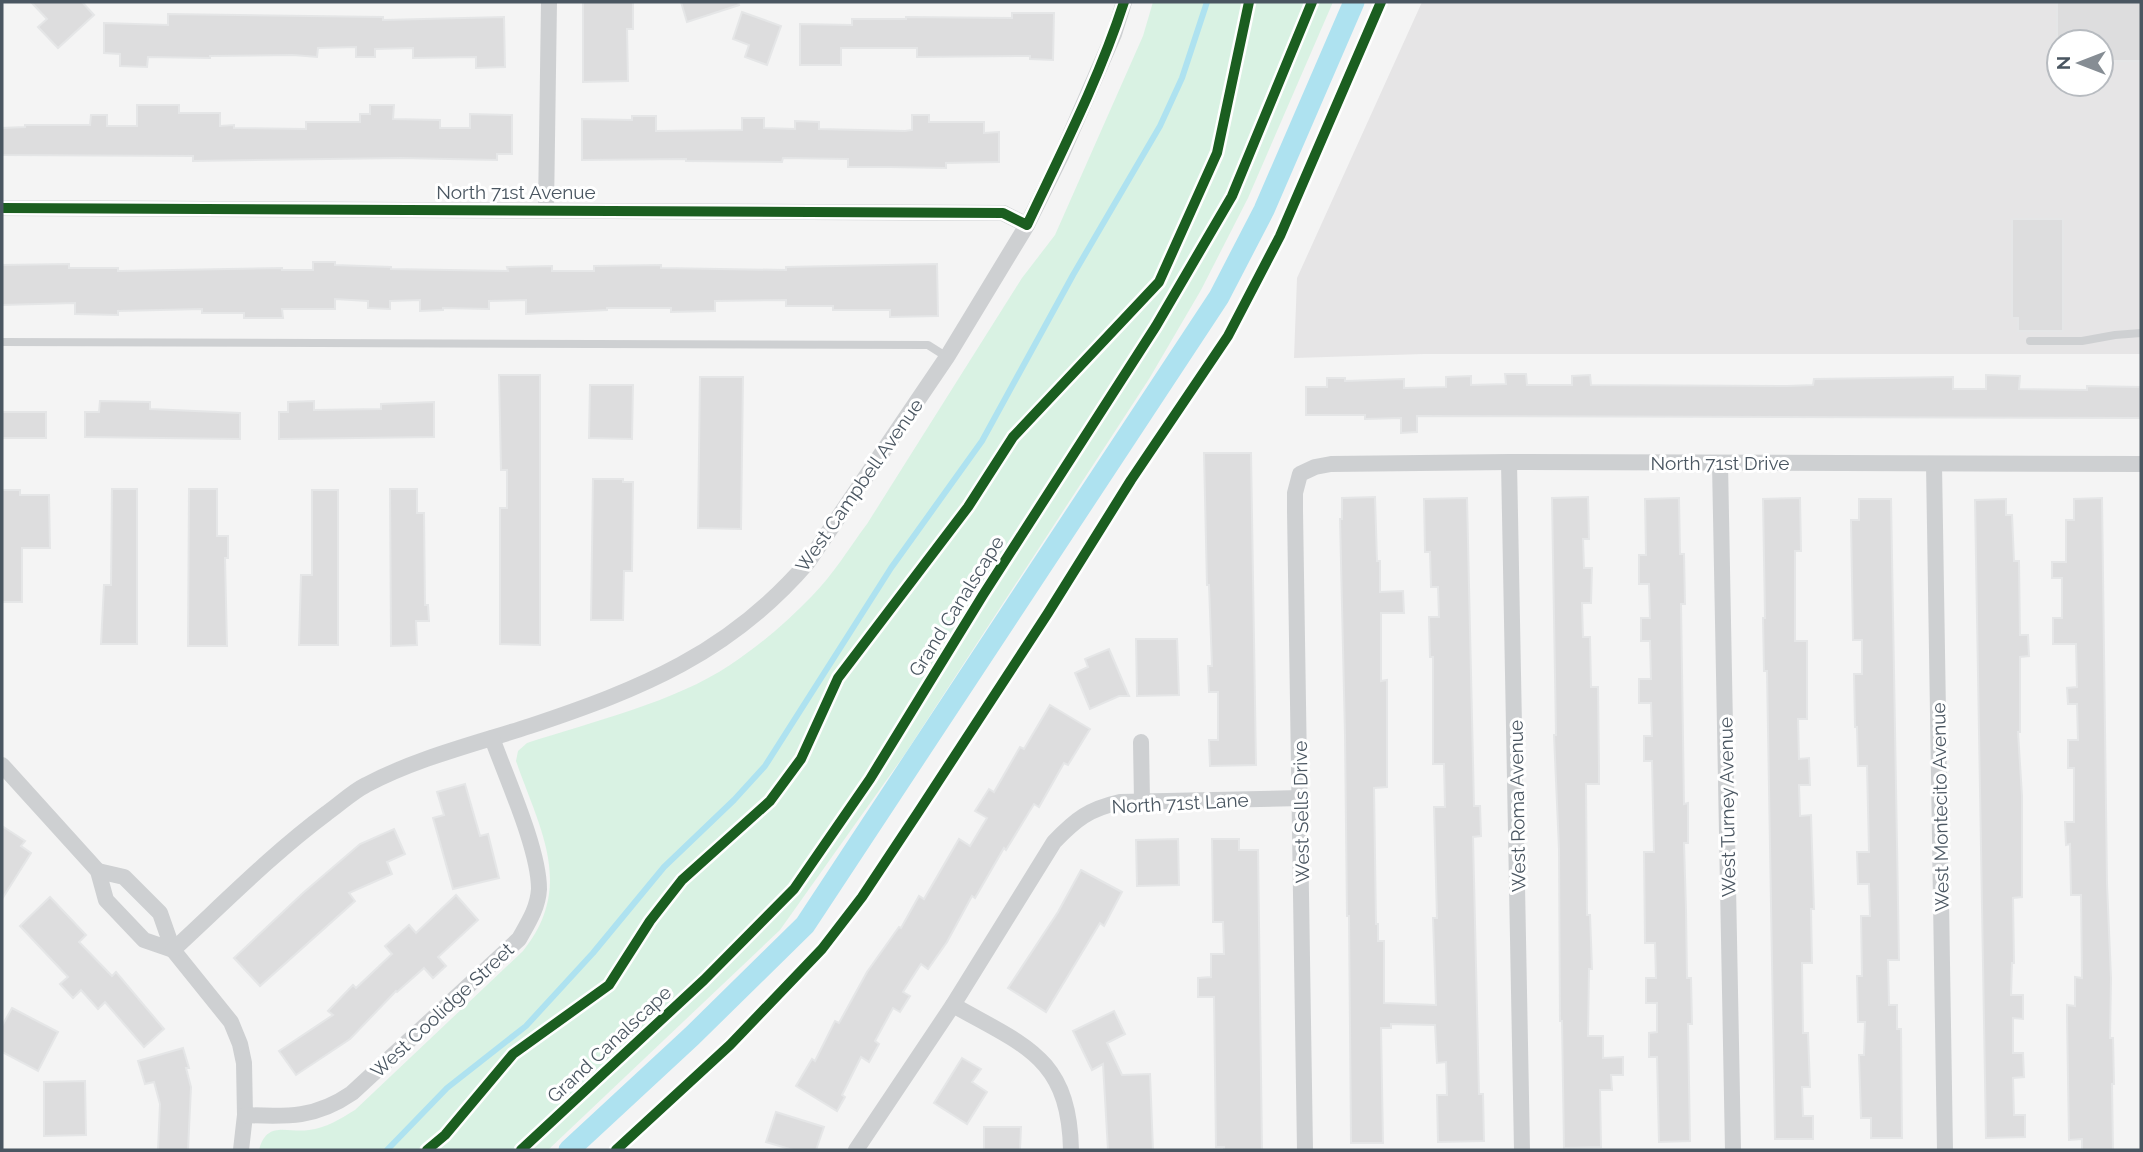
<svg xmlns="http://www.w3.org/2000/svg" width="2143" height="1152" viewBox="0 0 2143 1152" font-family="Raleway,sans-serif">
  <rect width="100%" height="100%" fill="#f4f4f4"/>
  <path fill="#e6e5e6" fill-rule="evenodd" d="M1422 2H2141V354H1424L1294 358 1297 278ZM2059 42H2101V84H2059Z"/>
  <path fill="#d9f2e3" d="M1153 2H1333L1248 198 1201 290 1149 379 905 754 780 930 548 1150H259C267 1120 286 1133 309 1130 326 1128 340 1119 355 1110L523 951C575 886 540 830 516 761L518 751 527 743C591 722 675 702 730 665 760 645 787 622 812 596 833 575 849 548 867 524L1022 278 1055 235 1143 36Z"/>
  <g fill="none" stroke-linecap="round" stroke-linejoin="round">
    <polyline stroke="#aee2f0" stroke-width="6" points="387,1150 447,1088 526,1026 593,953 664,867 734,800 765,766 891,568 982,441 1073,275 1160,126 1182,78 1207,2"/>
    <polyline stroke="#aee2f0" stroke-width="21" points="569,1150 692,1036 805,925 1219,297 1264,210 1354,2"/>
  </g>
  <g fill="#ddddde" stroke="#e5e6e7" stroke-width="2">
    <polygon points="31,2 82,2 94,15 58,48 38,27 47,19"/>
    <polygon points="583,2 633,2 633,29 627,29 628,81 583,82"/>
    <polygon points="681,2 738,2 739,5 687,22"/>
    <polygon points="2057,2 2141,2 2141,61 2101,61 2101,42 2057,42"/>
    <polygon points="742,12 781,26 767,65 745,57 749,45 733,39"/>
    <polygon points="1012,13 1054,13 1053,60 1030,59 1030,56 917,57 917,48 841,48 841,65 800,65 800,24 852,25 852,19 906,19 906,17 1012,18"/>
    <polygon points="168,14 383,17 383,20 504,17 505,67 476,68 476,57 413,58 413,48 375,49 375,57 356,57 356,47 318,48 317,57 293,55 210,56 210,58 148,57 147,67 120,66 120,54 104,53 104,23 168,25"/>
    <polygon points="137,105 179,105 179,113 220,113 220,126 234,125 234,128 306,129 306,122 360,122 360,114 370,114 370,105 394,105 393,119 440,120 440,128 470,128 470,114 512,115 512,154 497,154 497,160 401,158 193,161 193,156 2,155 2,128 25,127 25,125 90,125 91,115 107,115 107,126 137,126"/>
    <polygon points="912,115 929,115 929,122 984,122 984,133 999,132 999,162 946,163 946,168 890,167 848,167 848,159 783,158 782,162 686,161 686,159 582,160 582,119 632,120 632,116 656,116 656,131 742,130 742,118 764,118 764,128 795,129 795,121 819,122 819,129 905,131 912,130"/>
    <polygon points="2012,219 2063,219 2063,331 2018,331 2018,318 2012,318"/>
    <polygon points="313,262 335,262 335,265 391,267 391,269 508,271 507,267 552,266 552,271 594,271 594,266 661,265 661,268 786,270 786,267 937,264 938,316 890,317 890,310 833,310 833,306 786,306 786,300 715,301 715,311 671,312 671,308 607,308 607,310 526,314 526,300 489,301 489,309 443,308 443,310 420,311 420,300 390,301 390,309 368,308 368,301 335,299 335,309 282,309 283,318 244,318 244,313 202,313 202,309 118,311 118,315 75,314 75,303 2,305 2,265 69,264 69,268 118,268 118,271 282,268 282,270 313,270"/>
    <polygon points="1505,374 1526,374 1527,385 1572,385 1572,376 1590,375 1591,385 1787,386 1813,385 1814,379 1953,377 1953,389 1986,389 1986,375 2020,376 2019,389 2087,390 2087,386 2140,387 2140,418 1417,416 1417,432 1401,433 1401,418 1365,419 1365,415 1306,415 1306,387 1327,387 1327,378 1345,378 1345,381 1404,379 1404,388 1446,387 1446,377 1471,376 1471,385 1506,384"/>
    <polygon points="499,375 540,375 540,645 500,644 500,508 507,508 507,470 501,470"/>
    <polygon points="700,377 743,377 741,529 698,528"/>
    <polygon points="590,385 633,385 632,439 589,438"/>
    <polygon points="100,401 150,402 150,409 240,413 240,439 85,437 85,412 99,412"/>
    <polygon points="314,401 314,410 381,409 381,404 434,402 434,437 279,439 279,412 288,412 288,402"/>
    <rect x="2" y="412" width="44" height="26"/>
    <polygon points="1204,453 1251,453 1256,765 1210,766 1209,740 1218,740 1218,692 1209,692 1208,666 1212,666 1209,585 1207,585"/>
    <polygon points="593,479 623,479 623,482 633,482 632,571 624,571 623,620 591,620"/>
    <polygon points="112,489 137,489 137,644 101,644 104,585 111,585"/>
    <polygon points="189,489 217,489 217,536 228,536 228,558 225,558 227,646 188,646"/>
    <polygon points="390,489 417,489 417,513 424,513 425,605 428,605 429,621 416,621 417,645 391,646"/>
    <polygon points="2,490 20,490 20,495 49,495 50,548 22,548 22,602 2,602"/>
    <polygon points="312,490 338,490 338,645 299,645 301,575 312,575"/>
    <polygon points="1375,497 1377,561 1380,561 1380,592 1403,591 1404,613 1381,613 1381,681 1387,680 1387,787 1374,788 1376,924 1378,924 1378,941 1384,941 1384,1003 1436,1005 1433,918 1437,918 1434,807 1445,807 1444,764 1433,764 1433,657 1430,657 1429,617 1439,617 1438,587 1431,587 1430,552 1425,552 1424,499 1467,498 1474,806 1480,806 1481,836 1473,837 1479,1094 1483,1094 1484,1141 1438,1142 1437,1095 1447,1095 1446,1062 1437,1063 1435,1025 1391,1024 1391,1028 1381,1028 1383,1143 1351,1143 1349,916 1347,916 1345,735 1340,519 1342,519 1342,498"/>
    <polygon points="1588,497 1589,539 1583,539 1584,568 1592,568 1591,603 1582,603 1583,637 1590,637 1591,687 1598,687 1599,768 1599,784 1586,784 1587,915 1590,915 1592,969 1589,969 1588,1036 1603,1036 1603,1058 1623,1057 1623,1075 1611,1075 1612,1090 1600,1090 1601,1147 1564,1148 1562,1021 1560,1021 1559,849 1554,735 1556,735 1552,498"/>
    <polygon points="1679,498 1680,554 1684,554 1685,604 1681,604 1684,804 1688,803 1688,843 1684,843 1686,910 1687,978 1691,978 1692,1024 1688,1024 1690,1141 1659,1142 1657,1057 1649,1057 1649,1033 1657,1032 1657,1003 1646,1003 1646,978 1656,978 1655,943 1645,943 1644,852 1654,852 1652,761 1644,761 1644,736 1652,736 1651,703 1639,703 1639,679 1651,679 1650,641 1641,641 1641,618 1650,618 1649,584 1639,584 1639,555 1646,555 1645,499"/>
    <polygon points="1800,498 1801,551 1795,551 1795,641 1807,641 1807,719 1798,719 1799,759 1809,758 1810,785 1799,785 1800,816 1811,815 1814,909 1811,909 1812,963 1802,963 1803,1033 1808,1033 1810,1087 1802,1087 1803,1116 1813,1116 1813,1139 1775,1139 1767,671 1764,671 1763,618 1765,618 1763,499"/>
    <polygon points="2102,498 2107,884 2111,978 2110,1038 2113,1038 2114,1084 2112,1084 2113,1150 2082,1150 2082,1139 2069,1140 2067,1016 2067,1005 2075,1006 2075,977 2082,978 2081,895 2071,895 2070,844 2066,845 2065,822 2074,822 2074,768 2068,768 2068,740 2078,740 2077,704 2068,704 2067,688 2077,687 2076,644 2053,644 2053,618 2062,618 2062,578 2052,578 2052,562 2066,562 2066,520 2074,520 2074,499"/>
    <polygon points="1859,499 1891,499 1899,960 1888,960 1889,1005 1897,1005 1897,1029 1901,1029 1902,1138 1871,1138 1871,1118 1861,1118 1859,1055 1864,1055 1865,1022 1858,1022 1857,976 1862,976 1861,916 1870,916 1869,884 1858,884 1857,852 1869,852 1867,766 1858,766 1857,727 1855,727 1854,674 1862,674 1862,640 1853,640 1851,520 1859,520"/>
    <polygon points="2006,499 2006,515 2012,515 2014,561 2019,561 2020,635 2028,635 2029,656 2020,657 2020,732 2018,732 2022,796 2022,897 2013,898 2014,963 2012,963 2011,995 2023,995 2023,1019 2013,1018 2013,1053 2023,1053 2024,1077 2013,1078 2014,1115 2025,1115 2025,1137 1986,1138 1975,500"/>
    <polygon points="1136,639 1177,639 1179,695 1137,696"/>
    <polygon points="1109,649 1129,696 1119,696 1090,709 1075,673 1088,667 1085,659"/>
    <polygon points="1050,705 1090,729 1068,765 1064,763 1039,807 1034,804 1006,850 1004,848 975,898 972,896 947,942 928,969 921,964 903,992 910,996 900,1012 893,1008 875,1041 879,1044 869,1062 861,1057 842,1095 845,1097 837,1111 796,1086 812,1059 815,1061 835,1021 839,1023 867,972 899,927 901,928 919,896 924,899 959,839 970,846 987,818 975,811 989,789 994,792 1020,747 1024,749"/>
    <polygon points="465,784 480,836 488,834 499,878 453,889 433,818 444,815 437,792"/>
    <polygon points="2,826 25,841 21,846 31,853 2,899"/>
    <polygon points="394,829 405,854 387,862 392,874 349,893 355,901 260,986 234,958 303,893 360,844"/>
    <polygon points="1178,839 1179,885 1137,886 1136,840"/>
    <polygon points="1212,839 1239,839 1239,850 1258,850 1262,1150 1224,1150 1224,1147 1216,1147 1214,997 1198,997 1198,978 1211,977 1211,954 1224,954 1223,922 1213,922"/>
    <polygon points="1081,870 1122,892 1104,926 1100,923 1046,1012 1008,988 1058,912"/>
    <polygon points="456,895 478,920 438,957 446,966 433,978 424,968 397,992 396,991 350,1039 296,1075 279,1051 333,1015 328,1011 353,985 356,988 392,954 385,946 409,925 416,933"/>
    <polygon points="50,897 86,935 79,942 112,976 116,972 164,1029 144,1047 105,1002 98,1009 81,990 73,998 60,984 68,977 20,926"/>
    <polygon points="12,1008 58,1032 38,1071 2,1052 2,1026"/>
    <polygon points="1114,1011 1125,1034 1107,1043 1122,1075 1150,1074 1153,1150 1108,1150 1103,1064 1092,1070 1073,1031"/>
    <polygon points="183,1048 189,1068 186,1068 191,1087 188,1150 158,1150 160,1104 154,1082 145,1084 138,1061"/>
    <polygon points="962,1058 981,1069 972,1082 987,1092 967,1124 934,1103"/>
    <polygon points="85,1081 86,1135 44,1136 44,1082"/>
    <polygon points="776,1112 824,1127 816,1150 793,1150 766,1142"/>
    <polygon points="984,1127 1021,1127 1020,1150 984,1150"/>
  </g>
  <g fill="none" stroke-linecap="round" stroke-linejoin="round">
    <g stroke="#ced0d2" stroke-width="8">
      <polyline points="2030,341 2082,341 2115,335 2141,333"/>
      <polyline points="2,342 928,345 947,357"/>
      <polyline points="616,1150 730,1045 822,949 862,897 919,811 1048,613 1131,480 1228,336 1280,236 1381,2"/>
    </g>
    <g stroke="#ced0d2" stroke-width="16">
      <polyline points="2,208 1003,213 1027,225"/>
      <polyline points="546,209 549,2"/>
      <polyline points="1509,462 1522,1150"/>
      <polyline points="1720,463 1733,1150"/>
      <polyline points="1934,464 1945,1150"/>
      <polyline points="1141,742 1142,801"/>
      <polyline points="2,765 98,871 106,900 144,940 173,950"/>
      <polyline points="98,871 124,877 160,913 173,950 231,1022 240,1044 244,1063 245,1115 241,1150"/>
      <path d="M173 950C224 903 272 854 327 813 340 804 352 792 366 785 417 758 475 744 530 726 641 689 730 653 808 562L947 357 1027 225 1061 156 1114 34 1124 2"/>
      <path d="M953 1005C1025 1046 1069 1057 1071 1150"/>
      <path d="M245 1115C288 1117 316 1118 352 1093L519 939C528 923 538 908 539 889 539 849 506 777 492 738"/>
      <path d="M856 1150 953 1005 1054 842C1076 819 1089 809 1120 802L1301 798"/>
      <polyline points="1305,1150 1295,511 1295,493 1300,474 1315,467 1331,464 1509,462 2141,464"/>
    </g>
    <defs>
      <g id="cycleway">
        <path d="M2 208 1003 213 1027 225C1062 151 1099 79 1124 2"/>
        <polyline points="427,1150 445,1135 513,1054 609,985 650,921 682,880 770,801 801,759 838,678 968,507 1013,437 1159,282 1217,153 1249,2"/>
        <polyline points="521,1150 704,980 794,889 870,779 983,595 1156,326 1232,196 1312,2"/>
        <polyline points="616,1150 730,1045 822,949 862,897 919,811 1048,613 1131,480 1228,336 1280,236 1381,2"/>
      </g>
    </defs>
    <use href="#cycleway" stroke="#fff" stroke-width="15"/>
    <use href="#cycleway" stroke="#1b5e20" stroke-width="10"/>
  </g>
  <g text-anchor="middle" stroke-width="6" stroke-linejoin="round" paint-order="stroke">
    <g font-size="19" fill="#4a5661" stroke="#fff">
      <text x="516" y="199">North 71st Avenue</text>
      <text x="1720" y="470">North 71st Drive</text>
      <text transform="translate(859 485) rotate(-55)" y="7">West Campbell Avenue</text>
      <text transform="translate(956 606) rotate(-58)" y="7">Grand Canalscape</text>
      <text transform="translate(1180 803) rotate(-3)" y="7">North 71st Lane</text>
      <text transform="translate(1517 806) rotate(-91)" y="7">West Roma Avenue</text>
      <text transform="translate(1727 807) rotate(-91)" y="7">West Turney Avenue</text>
      <text transform="translate(1940 807) rotate(-91)" y="7">West Montecito Avenue</text>
      <text transform="translate(1301 812) rotate(-91)" y="7">West Sells Drive</text>
      <text transform="translate(442 1010) rotate(-43)" y="7">West Coolidge Street</text>
      <text transform="translate(609 1044) rotate(-43)" y="7">Grand Canalscape</text>
    </g>
  </g>
  <rect width="2143" height="1152" fill="none" stroke="#4a5661" stroke-width="7"/>
  <g transform="translate(2080 63) rotate(270)"><circle r="33" fill="#ffffff" stroke="#b7bbc0" stroke-width="2"/>
  <path d="M0-5L12 26L0 18L-12 26Z" fill="#868d94"/>
  <text y="-10" font-size="19" font-weight="bold" text-anchor="middle" fill="#4a5661">N</text>
  </g>
</svg>
